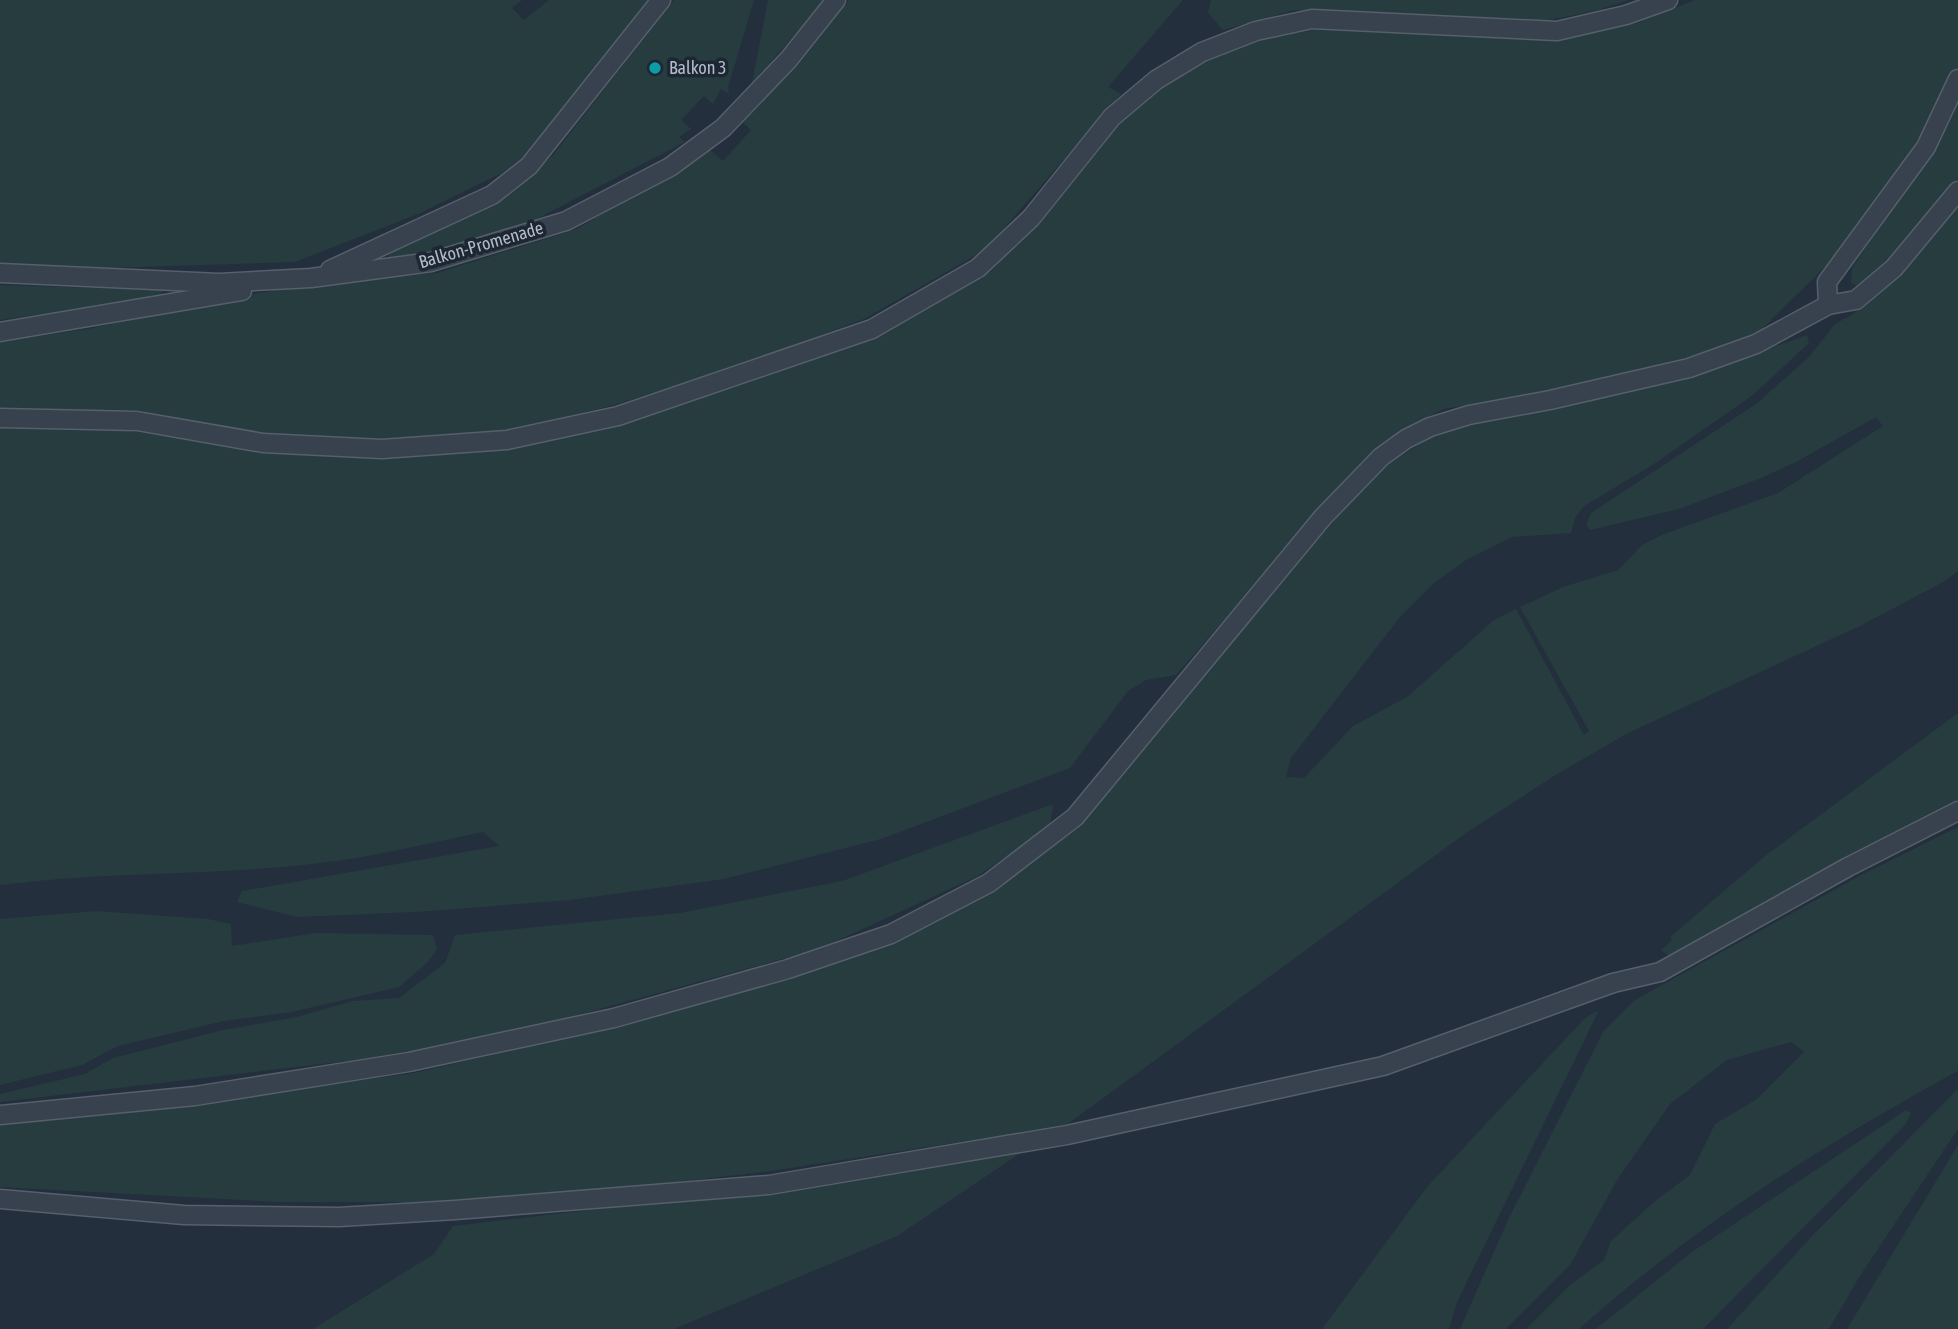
<svg xmlns="http://www.w3.org/2000/svg" width="1958" height="1329" viewBox="0 0 1958 1329" font-family="'Asap Condensed',sans-serif">
  <rect width="100%" height="100%" fill="#242f3e"/>
  <g fill="#263c3f">
    <polygon points="0,0 522,0 512,8 524,20 549,0 650,0 534,148 502,173 418,214 295,262 109,268 0,265"/>
    <polygon points="674,0 754,0 728,87 729,94 721,89 713,104 704,96 681,120 691,129 679,137 685,142 525,225 461,247 388,259 388,251 487,208 511,193 553,155"/>
    <polygon points="768,0 825,0 752,83"/>
    <polygon points="849,0 1183,0 1108,87 1121,94 985,250 864,319 743,364 614,405 502,433 384,439 268,436 137,410 0,410 0,342 93,328 207,302 313,284 437,273 577,229 709,149 723,161 751,130 740,120 800,63"/>
    <polygon points="1211,0 1629,0 1595,11 1518,26 1455,19 1295,10 1223,30 1208,13"/>
    <path d="M1695 0H1958V67L1954 75 1906 160 1845 247 1756 335 1612 382 1443 409 1397 434 1340 488 1176 675 1146 680 1128 691 1070 768 881 839 724 879 570 900 416 912 297 917 237 902 242 891 499 846 483 832C429 843 374 857 320 863 214 876 106 871 0 885V428L34 426 131 431 262 452 382 455 620 423 799 364 887 330 992 271 1116 124 1159 86 1198 65 1256 40 1321 29 1556 39 1635 24Z"/>
    <polygon points="1958,104 1958,178 1935,209 1869,282 1859,287 1851,283 1852,268 1947,128"/>
    <polygon points="1958,204 1958,571 1945,581 1860,626 1628,733 1554,776 1466,833 1065,1126 764,1172 604,1190 452,1202 279,1202 0,1187 0,1122 196,1102 414,1073 620,1025 994,889 1084,821 1158,726 1340,514 1386,466 1432,436 1486,418 1653,385 1731,362 1807,335 1809,343 1753,395 1654,464 1584,506 1575,518 1571,533 1512,537 1466,560 1434,583 1400,617 1291,758 1286,777 1304,778 1353,726 1407,697 1494,620 1516,609 1584,735 1589,731 1520,607 1563,587 1618,570 1642,545 1664,534 1778,493 1883,426 1876,417 1796,462 1761,478 1679,509 1590,530 1586,525 1591,513 1756,404 1809,357 1835,324 1853,314 1894,280"/>
    <polygon points="0,285 162,290 161,297 0,320"/>
    <polygon points="1958,713 1958,805 1673,958 1661,950 1672,940 1670,937 1765,856"/>
    <polygon points="1053,804 1050,827 976,877 819,949 490,1039 389,1056 0,1102 0,1094 85,1074 113,1058 223,1030 297,1017 353,1001 399,998 445,963 455,935 680,913 842,881"/>
    <path d="M1958 827V1071C1824 1144 1693 1227 1579 1329H1526L1570 1285 1604 1260 1611 1241 1655 1201 1690 1175 1715 1124 1757 1099 1804 1052 1791 1042 1727 1060 1670 1104 1617 1180 1570 1265 1506 1329H1460L1508 1220 1603 1032 1635 1000 1861 875Z"/>
    <polygon points="97,911 208,919 231,924 232,946 316,933 433,935 437,949 428,962 399,987 292,1012 224,1021 118,1046 82,1065 0,1085 0,919"/>
    <polygon points="1599,1010 1457,1302 1449,1329 1322,1329 1427,1187 1585,1018"/>
    <polygon points="1958,1089 1958,1129 1858,1279 1829,1329 1727,1329 1812,1236"/>
    <polygon points="1906,1110 1911,1113 1906,1124 1703,1329 1596,1329 1692,1252"/>
    <polygon points="1958,1145 1958,1329 1847,1329"/>
    <polygon points="1022,1152 897,1236 674,1329 313,1329 434,1254 453,1226 770,1189"/>
  </g>
  <g fill="none" stroke-linecap="round" stroke-linejoin="round">
    <defs>
      <g id="service">
        <polyline points="330,270 492,195 529,166 661,0"/>
        <polyline points="0,273 219,283 311,278 431,262 566,221 670,167 723,128 789,59 836,0"/>
        <polyline points="1828,305 1827,282 1926,147 1958,79"/>
        <polyline points="0,332 242,291"/>
        <polyline points="0,418 137,421 263,443 382,449 507,440 618,416 872,329 978,268 1031,218 1112,117 1156,80 1202,52 1256,31 1312,19 1557,31 1626,15 1668,0"/>
        <polyline points="0,1115 195,1096 409,1062 614,1018 788,969 891,934 989,883 1075,817 1323,517 1381,457 1406,439 1430,427 1469,415 1550,400 1689,368 1756,344 1828,305 1856,300 1894,268 1958,191"/>
        <polyline points="0,1199 184,1215 339,1217 455,1210 769,1185 1067,1135 1383,1066 1613,983 1660,972 1848,867 1958,811"/>
      </g>
    </defs>
    <use href="#service" stroke="#565f6c" stroke-width="21"/>
    <use href="#service" stroke="#38414e" stroke-width="18"/>
  </g>
  <circle fill="#0f9aa8" stroke="#1d2633" stroke-width="2.5" cx="655" cy="68" r="7"/>
  <g text-anchor="middle" stroke-width="7" stroke-linejoin="round" paint-order="stroke">
    <g font-size="18" fill="#b4bcc9" stroke="#1d2633" text-anchor="start">
      <text x="669" y="74">Balkon 3</text>
    </g>
    <g font-size="18" fill="#b4bcc9" stroke="#1d2633">
      <text transform="translate(481 245) rotate(-16)" y="6">Balkon-Promenade</text>
    </g>
  </g>
</svg>
